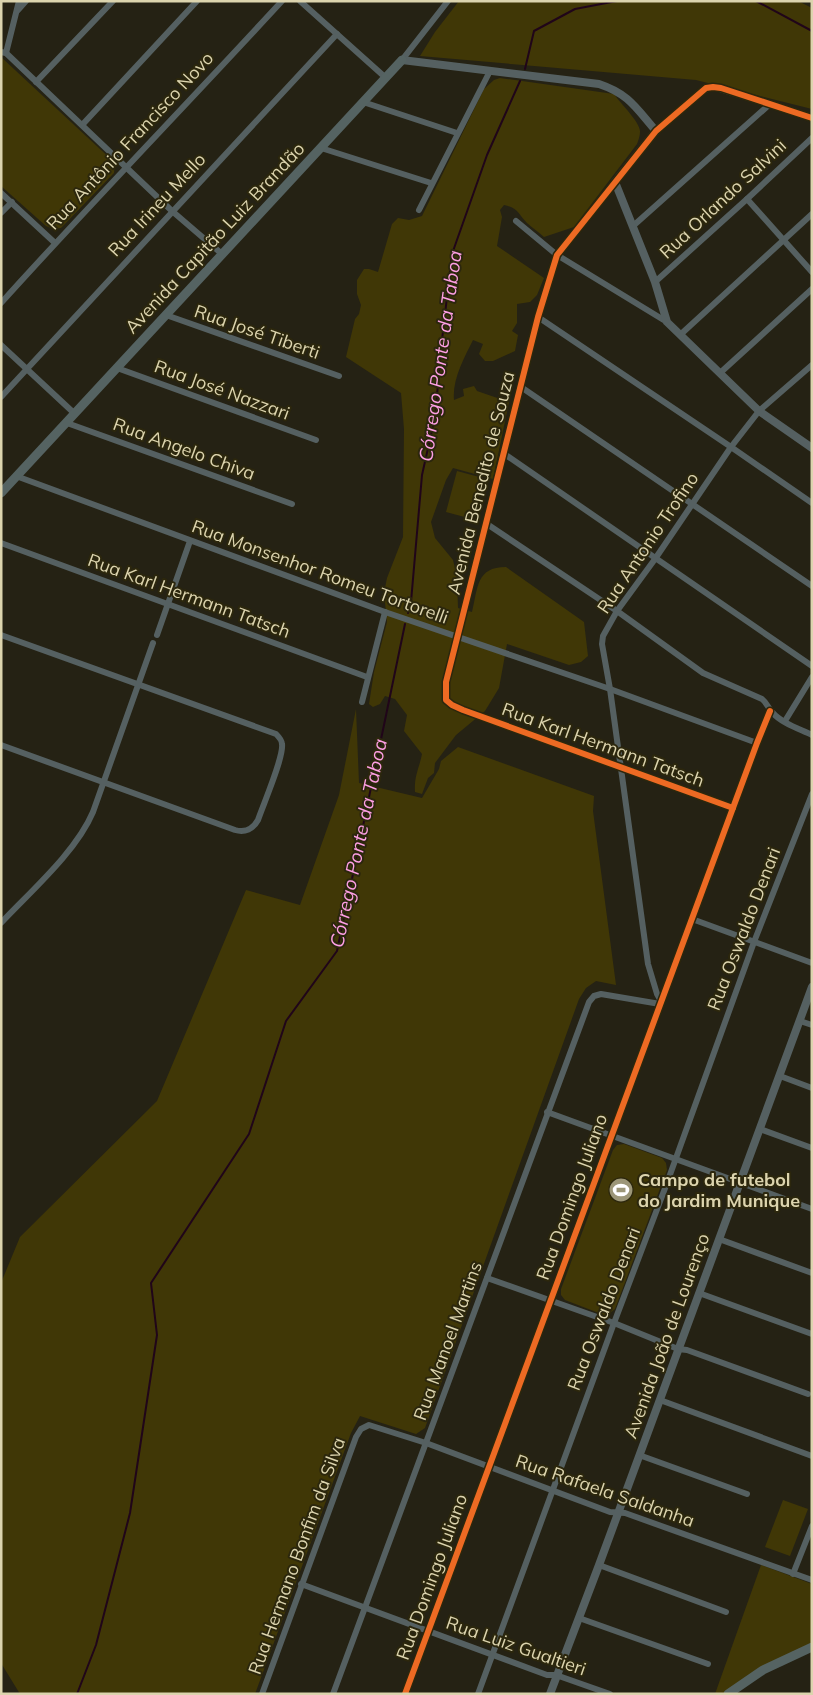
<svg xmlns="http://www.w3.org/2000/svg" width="813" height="1695" viewBox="0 0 813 1695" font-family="Mulish,sans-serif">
  <rect width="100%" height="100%" fill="#252214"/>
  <g fill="#403706">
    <polygon points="459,1 798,1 812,8 812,109 696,80 420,56 435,32"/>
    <polygon points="1,57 115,163 114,173 61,228 53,229 46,226 1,186"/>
    <path d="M500 78 614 94C620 103 641 123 640 132 640 136 638 141 637 144L574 227 544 237C539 232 532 228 527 223 518 214 519 208 504 205L500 210 502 217 497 246 544 278 537 295 530 302 517 304V323L512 331 518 335 515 351 493 361H485L479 354 483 344 473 340C464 358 452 380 454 400L464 396 463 389 474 386 477 391 509 402 493 479 453 468 446 480 431 522 435 538 453 560 457 577 458 608 472 612C478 588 476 567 506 567L584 622 588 656 581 662 569 665 507 644 499 688 485 711 456 735 435 763 434 773 428 778 422 794 415 792C414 776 419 769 422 754L404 731 407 715 395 699 385 696 380 704 373 707 369 704 374 672 387 622 384 593 387 578 403 537 404 429 401 393 346 357 355 319 359 314 361 305 357 294V280L364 269H369L378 272 392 224 398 218 409 220 422 216 484 89 494 80Z"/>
    <polygon points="457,471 483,478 472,519 446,512"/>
    <polygon points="356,709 359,783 422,798 439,769 441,761 458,747 594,796 593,811 616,985 596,981 586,988 579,999 425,1428 416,1434 360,1416 351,1433 255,1694 20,1694 1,1663 1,1283 20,1237 157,1101 246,890 300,905 339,795"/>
    <polygon points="624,1144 662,1158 666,1163 667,1170 615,1309 610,1313 604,1315 565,1300 561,1295 561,1289 613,1150 617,1145"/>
    <polygon points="783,1500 808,1509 790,1556 765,1547"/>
    <polygon points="761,1565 812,1584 812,1644 724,1694 715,1694"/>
  </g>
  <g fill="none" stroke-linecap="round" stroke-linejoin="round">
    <g stroke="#200519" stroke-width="2">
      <polyline points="756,1 812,31"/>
      <polyline points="525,69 534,31 575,9 617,1"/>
      <polyline points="408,613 411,602 422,475 435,417 442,340 452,254 487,155 520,81"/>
      <polyline points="77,1694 96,1645 130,1513 157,1335 151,1283 249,1134 286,1021 337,951 405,624"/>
    </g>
    <g stroke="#556061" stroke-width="6">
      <polyline points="300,1 386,78"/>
      <polyline points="18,10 26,1"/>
      <polyline points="1,52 6,53 172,211 222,254"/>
      <polyline points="6,53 19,1"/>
      <polyline points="402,60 448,1"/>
      <polyline points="36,82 113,1"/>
      <polyline points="363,102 457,133"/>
      <polyline points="83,124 197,1"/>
      <polyline points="656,131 700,92 713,87 812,118"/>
      <polyline points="321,148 431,183"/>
      <polyline points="615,182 557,255 538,317 446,682 446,700 452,705 463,710 733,808"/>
      <polyline points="1,193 55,243"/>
      <polyline points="747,199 812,272"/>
      <polyline points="419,210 490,71"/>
      <polyline points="1,213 12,202"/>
      <polyline points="516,221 557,255 667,322"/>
      <polyline points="633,226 770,104"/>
      <polyline points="655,282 747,199 812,138"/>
      <path d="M1 303C93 201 189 102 282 1"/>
      <polyline points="166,315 339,376"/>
      <polyline points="538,317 731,447 812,503"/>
      <polyline points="680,335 812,214"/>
      <polyline points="1,345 75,414"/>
      <polyline points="117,368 316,440"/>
      <polyline points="720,373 812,289"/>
      <polyline points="521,387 812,586"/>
      <polyline points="1,397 337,34"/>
      <polyline points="67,423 292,504"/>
      <polyline points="503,453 812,666"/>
      <polyline points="16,476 385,612 610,689 757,743"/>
      <path d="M487 524 617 611 703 673 762 699C767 703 768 708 772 712 781 723 800 729 812 735"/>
      <polyline points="1,543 367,677"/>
      <path d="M1 635 276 734C279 737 282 740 282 744 284 757 263 805 258 820 253 829 245 833 235 830L1 745"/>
      <polyline points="157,635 190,541"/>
      <polyline points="362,702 385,612"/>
      <polyline points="785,721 812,677"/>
      <polyline points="692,919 812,963"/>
      <path d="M1 923C31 891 76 852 93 812L153 643"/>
      <polyline points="661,1001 657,994 648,964 610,689 602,644 603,636 617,611 655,559 731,447 759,411 812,365"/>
      <polyline points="800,1021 812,1025"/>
      <polyline points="780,1076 812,1088"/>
      <polyline points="547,1112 812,1209"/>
      <polyline points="760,1129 812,1148"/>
      <polyline points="719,1239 812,1273"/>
      <polyline points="487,1278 614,1323 678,1349 687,1350 808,1394"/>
      <polyline points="699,1293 812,1334"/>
      <polyline points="660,1400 812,1456"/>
      <polyline points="639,1455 747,1494"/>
      <polyline points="599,1565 726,1612"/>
      <polyline points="793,1574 812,1526"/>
      <polyline points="301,1584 547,1675 556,1675 610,1694"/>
      <polyline points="579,1618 708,1664"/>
      <polyline points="262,1694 356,1437 361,1429 369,1425 426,1443 610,1512 625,1513 812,1580"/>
      <polyline points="333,1694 589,1002 594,996 601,994 660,1004"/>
      <polyline points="405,1694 757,743 770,711"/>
      <polyline points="478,1694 614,1323 667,1183 754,942 812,794"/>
    </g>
    <g stroke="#556061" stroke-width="8">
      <path d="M402 60 599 84C629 94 636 108 656 131L615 182 655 282 667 322 759 411 812 448"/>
      <polyline points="550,1694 599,1565 812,987"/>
    </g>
    <g stroke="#556362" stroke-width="9">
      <polyline points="1,493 402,60"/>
      <polyline points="728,1694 763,1670 812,1647"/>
    </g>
    <defs>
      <g id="cycleway">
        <polyline points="733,808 463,710 452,705 446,700 446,682 538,317 557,255 656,131 706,88 713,87 721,88 812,118"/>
        <polyline points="405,1694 757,743 770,711"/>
      </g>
    </defs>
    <use href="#cycleway" stroke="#2c270d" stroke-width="9"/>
    <use href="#cycleway" stroke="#ed6a23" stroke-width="6"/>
  </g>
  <defs>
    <symbol id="stadium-disc" viewBox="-11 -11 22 22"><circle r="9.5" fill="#9c9678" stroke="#2c270d"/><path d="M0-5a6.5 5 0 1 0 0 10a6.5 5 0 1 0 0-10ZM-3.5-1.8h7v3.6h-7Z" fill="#fff"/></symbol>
  </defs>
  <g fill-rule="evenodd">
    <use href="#stadium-disc" x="607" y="1176" width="28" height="28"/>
  </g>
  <g text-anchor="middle" stroke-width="4" stroke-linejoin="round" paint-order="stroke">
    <g font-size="18" fill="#dcd4ae" stroke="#2c270d">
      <text transform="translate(130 141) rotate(-47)" y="6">Rua Antônio Francisco Novo</text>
      <text transform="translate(723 199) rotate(-43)" y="6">Rua Orlando Salvini</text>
      <text transform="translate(157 205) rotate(-47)" y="6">Rua Irineu Mello</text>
      <text transform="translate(215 238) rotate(-47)" y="6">Avenida Capitão Luiz Brandão</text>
      <text transform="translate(257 332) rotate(19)" y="6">Rua José Tiberti</text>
      <text transform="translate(222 390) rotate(20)" y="6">Rua José Nazzari</text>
      <text transform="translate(184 449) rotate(20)" y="6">Rua Angelo Chiva</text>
      <text transform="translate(481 483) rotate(-76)" y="6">Avenida Benedito de Souza</text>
      <text transform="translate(648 543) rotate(-56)" y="6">Rua Antonio Trofino</text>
      <text transform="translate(320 572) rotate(20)" y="6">Rua Monsenhor Romeu Tortorelli</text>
      <text transform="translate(189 596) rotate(20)" y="6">Rua Karl Hermann Tatsch</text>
      <text transform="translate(603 745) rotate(20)" y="6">Rua Karl Hermann Tatsch</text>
      <text transform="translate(744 929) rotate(-69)" y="6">Rua Oswaldo Denari</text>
      <text transform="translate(572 1197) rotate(-70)" y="6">Rua Domingo Juliano</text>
      <text transform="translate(604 1309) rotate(-69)" y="6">Rua Oswaldo Denari</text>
      <text transform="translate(667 1336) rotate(-70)" y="6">Avenida João de Lourenço</text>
      <text transform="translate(448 1341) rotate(-70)" y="6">Rua Manoel Martins</text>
      <text transform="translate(605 1491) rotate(19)" y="6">Rua Rafaela Saldanha</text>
      <text transform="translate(297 1556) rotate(-70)" y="6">Rua Hermano Bonfim da Silva</text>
      <text transform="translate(432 1577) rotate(-70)" y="6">Rua Domingo Juliano</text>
      <text transform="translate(516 1646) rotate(19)" y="6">Rua Luiz Gualtieri</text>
    </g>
    <g font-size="18" font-weight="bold" fill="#dcd4ae" stroke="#2c270d" text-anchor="start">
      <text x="638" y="1186">Campo de futebol<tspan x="638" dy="21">do Jardim Munique</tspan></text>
    </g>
    <g font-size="19" font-style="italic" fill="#fe9fe4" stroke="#2c270d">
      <text transform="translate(440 356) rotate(-82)" y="7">Córrego Ponte da Taboa</text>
      <text transform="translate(358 843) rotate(-78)" y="7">Córrego Ponte da Taboa</text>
    </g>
  </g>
  <rect width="813" height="1695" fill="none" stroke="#dcd4ae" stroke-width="5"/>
</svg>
